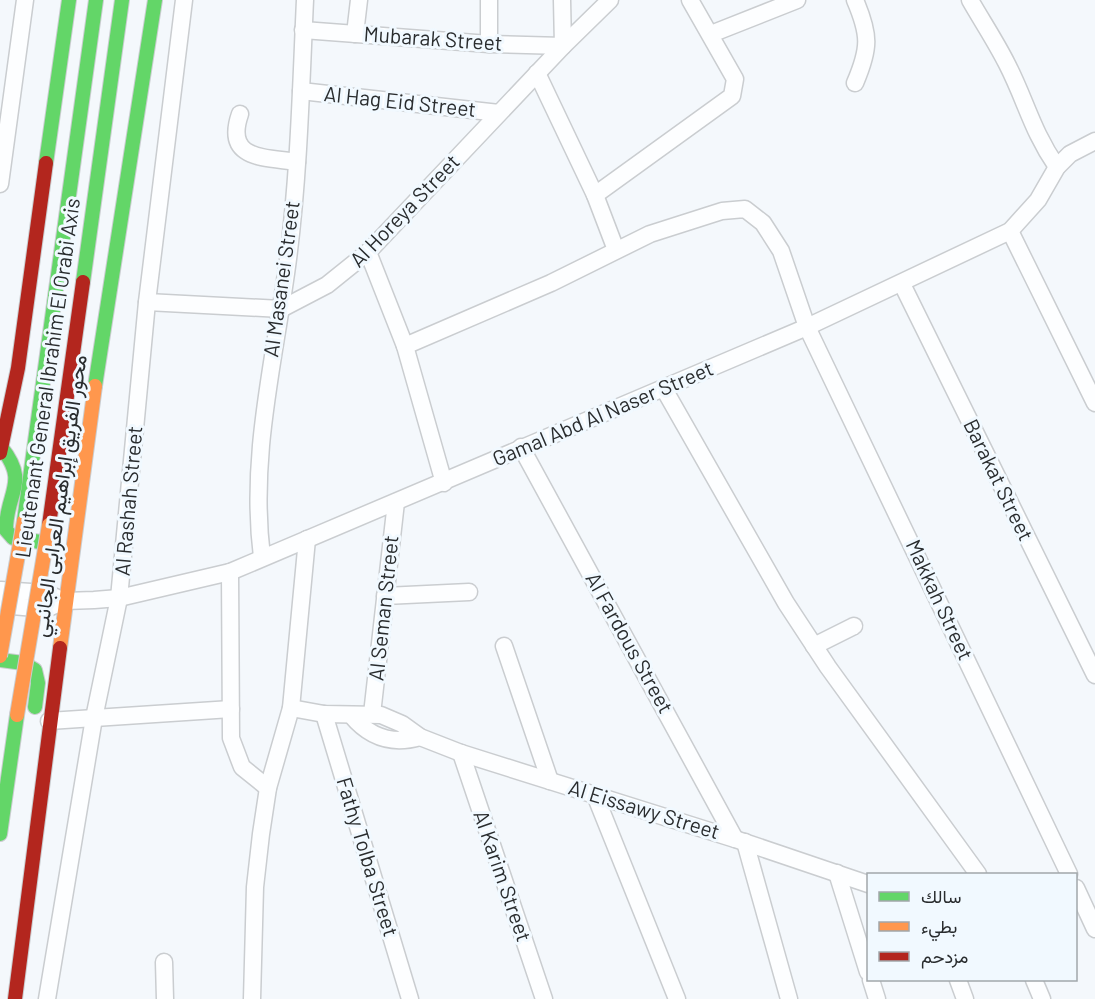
<svg xmlns="http://www.w3.org/2000/svg" width="1095" height="999" viewBox="0 0 1095 999" font-family="Barlow,Vazirmatn,sans-serif">
  <rect width="100%" height="100%" fill="#f4f8fc"/>
  <g fill="none" stroke-linecap="round" stroke-linejoin="round">
    <defs>
      <g id="street">
        <path d="M970 0C982 21 996 42 1007 64 1026 101 1032 131 1057 167"/>
        <polyline points="303,30 489,44 563,46 562,0"/>
        <polyline points="355,34 359,0"/>
        <polyline points="711,34 797,0"/>
        <polyline points="489,44 489,0"/>
        <polyline points="537,73 595,195 616,250"/>
        <path d="M855 83C870 48 870 35 855 0"/>
        <polyline points="301,91 499,113"/>
        <path d="M240 114C224 160 264 157 297 162"/>
        <polyline points="0,184 25,0"/>
        <polyline points="595,195 732,96 735,79 690,0"/>
        <polyline points="1010,231 1095,403"/>
        <polyline points="368,252 405,346 444,483"/>
        <polyline points="902,284 1095,675"/>
        <polyline points="147,302 281,309 327,285 368,252 563,46 610,0"/>
        <polyline points="405,346 551,283 650,234 722,211 745,209 763,223 781,251 807,327 1069,874"/>
        <polyline points="664,389 786,603 828,667 978,874"/>
        <polyline points="521,447 735,839"/>
        <path d="M262 557C249 455 275 360 288 259 299 173 301 86 305 0"/>
        <polyline points="230,572 231,738 242,767 268,788"/>
        <polyline points="1,590 46,593 65,601 94,600 119,598 230,572 807,327 1010,231 1038,200 1057,167 1070,154 1095,141"/>
        <polyline points="385,596 469,592"/>
        <polyline points="0,605 46,609 65,601"/>
        <polyline points="504,646 550,781"/>
        <polyline points="814,646 854,626"/>
        <polyline points="291,708 324,714 381,715 402,724 420,737 461,753 735,839 868,884"/>
        <polyline points="324,714 410,999"/>
        <polyline points="372,714 396,502"/>
        <path d="M351 715C369 737 392 745 420 737"/>
        <polyline points="49,721 231,709"/>
        <polyline points="461,753 544,999"/>
        <polyline points="595,795 677,999"/>
        <polyline points="745,842 789,999"/>
        <polyline points="837,873 868,972"/>
        <polyline points="1076,888 1095,929"/>
        <polyline points="164,962 165,999"/>
        <polyline points="871,980 877,999"/>
        <polyline points="958,980 965,999"/>
        <polyline points="1034,980 1042,999"/>
        <polyline points="47,999 94,718 119,598 147,302 184,0"/>
        <polyline points="252,999 255,887 261,834 268,788 291,708 307,539"/>
      </g>
      <g id="fast">
        <polyline points="46,163 69,0"/>
        <polyline points="83,282 122,0"/>
        <polyline points="95,386 155,0"/>
        <path d="M1 447C30 483 6 492 6 530L13 538 41 542"/>
        <polyline points="24,521 96,0"/>
        <polyline points="0,660 23,663 35,670 38,683 35,707"/>
        <polyline points="0,834 17,715"/>
      </g>
      <polyline id="slow" points="60,648 95,386"/>
      <g id="jam">
        <polyline points="0,453 18,368 46,163"/>
        <polyline points="49,525 83,282"/>
        <polyline points="15,999 60,648"/>
      </g>
    </defs>
    <use href="#street" stroke="#cacdd0" stroke-width="19"/>
    <use href="#fast" stroke="#cacdd0" stroke-width="16"/>
    <use href="#slow" stroke="#cacdd0" stroke-width="16"/>
    <use href="#jam" stroke="#cacdd0" stroke-width="16"/>
    <use href="#street" stroke="#fdfeff" stroke-width="16"/>
    <use href="#fast" stroke="#63d668" stroke-width="14"/>
    <use href="#slow" stroke="#ff974d" stroke-width="14"/>
    <use href="#jam" stroke="#b3261e" stroke-width="14"/>
    <defs>
      <g id="slow-bridge">
        <polyline points="0,656 24,521"/>
        <polyline points="17,715 49,525"/>
      </g>
    </defs>
    <use href="#slow-bridge" stroke="#cacdd0" stroke-width="16" stroke-linecap="butt"/>
    <use href="#slow-bridge" stroke="#ff974d" stroke-width="14"/>
  </g>
  <g text-anchor="middle" stroke-width="6" stroke-linejoin="round" paint-order="stroke">
    <g font-size="21" fill="#292c2e" stroke="#f1f9ff">
      <text transform="translate(433 39) rotate(4)" y="7">Mubarak Street</text>
      <text transform="translate(400 102) rotate(6)" y="7">Al Hag Eid Street</text>
      <text transform="translate(405 211) rotate(-46)" y="7">Al Horeya Street</text>
      <text transform="translate(282 279) rotate(-82)" y="7">Al Masanei Street</text>
      <text transform="translate(48 378) rotate(-82)" y="7">Lieutenant General Ibrahim El Orabi Axis</text>
      <text transform="translate(603 414) rotate(-23)" y="7">Gamal Abd Al Naser Street</text>
      <text transform="translate(998 480) rotate(64)" y="7">Barakat Street</text>
      <text transform="translate(60 496) rotate(-82)" y="7">محور الفريق إبراهيم العرابى الجانبي</text>
      <text transform="translate(129 501) rotate(-85)" y="7">Al Rashah Street</text>
      <text transform="translate(939 600) rotate(65)" y="7">Makkah Street</text>
      <text transform="translate(384 608) rotate(-84)" y="7">Al Seman Street</text>
      <text transform="translate(629 643) rotate(61)" y="7">Al Fardous Street</text>
      <text transform="translate(644 810) rotate(17)" y="7">Al Eissawy Street</text>
      <text transform="translate(367 857) rotate(73)" y="7">Fathy Tolba Street</text>
      <text transform="translate(502 876) rotate(71)" y="7">Al Karim Street</text>
    </g>
  </g>
  <rect x="867" y="873" width="210" height="108" fill="#f1f9ff" stroke="#a1a7ab" stroke-width="1.5"/>
  <rect x="879" y="892" width="30" height="9" fill="#63d668" stroke="#a1a7ab" stroke-width="1.5"/>
  <text x="921" y="903" font-size="18" fill="#292c2e">سالك</text>
  <rect x="879" y="922" width="30" height="9" fill="#ff974d" stroke="#a1a7ab" stroke-width="1.5"/>
  <text x="921" y="933" font-size="18" fill="#292c2e">بطيء</text>
  <rect x="879" y="952" width="30" height="9" fill="#b3261e" stroke="#a1a7ab" stroke-width="1.5"/>
  <text x="921" y="963" font-size="18" fill="#292c2e">مزدحم</text>
</svg>
